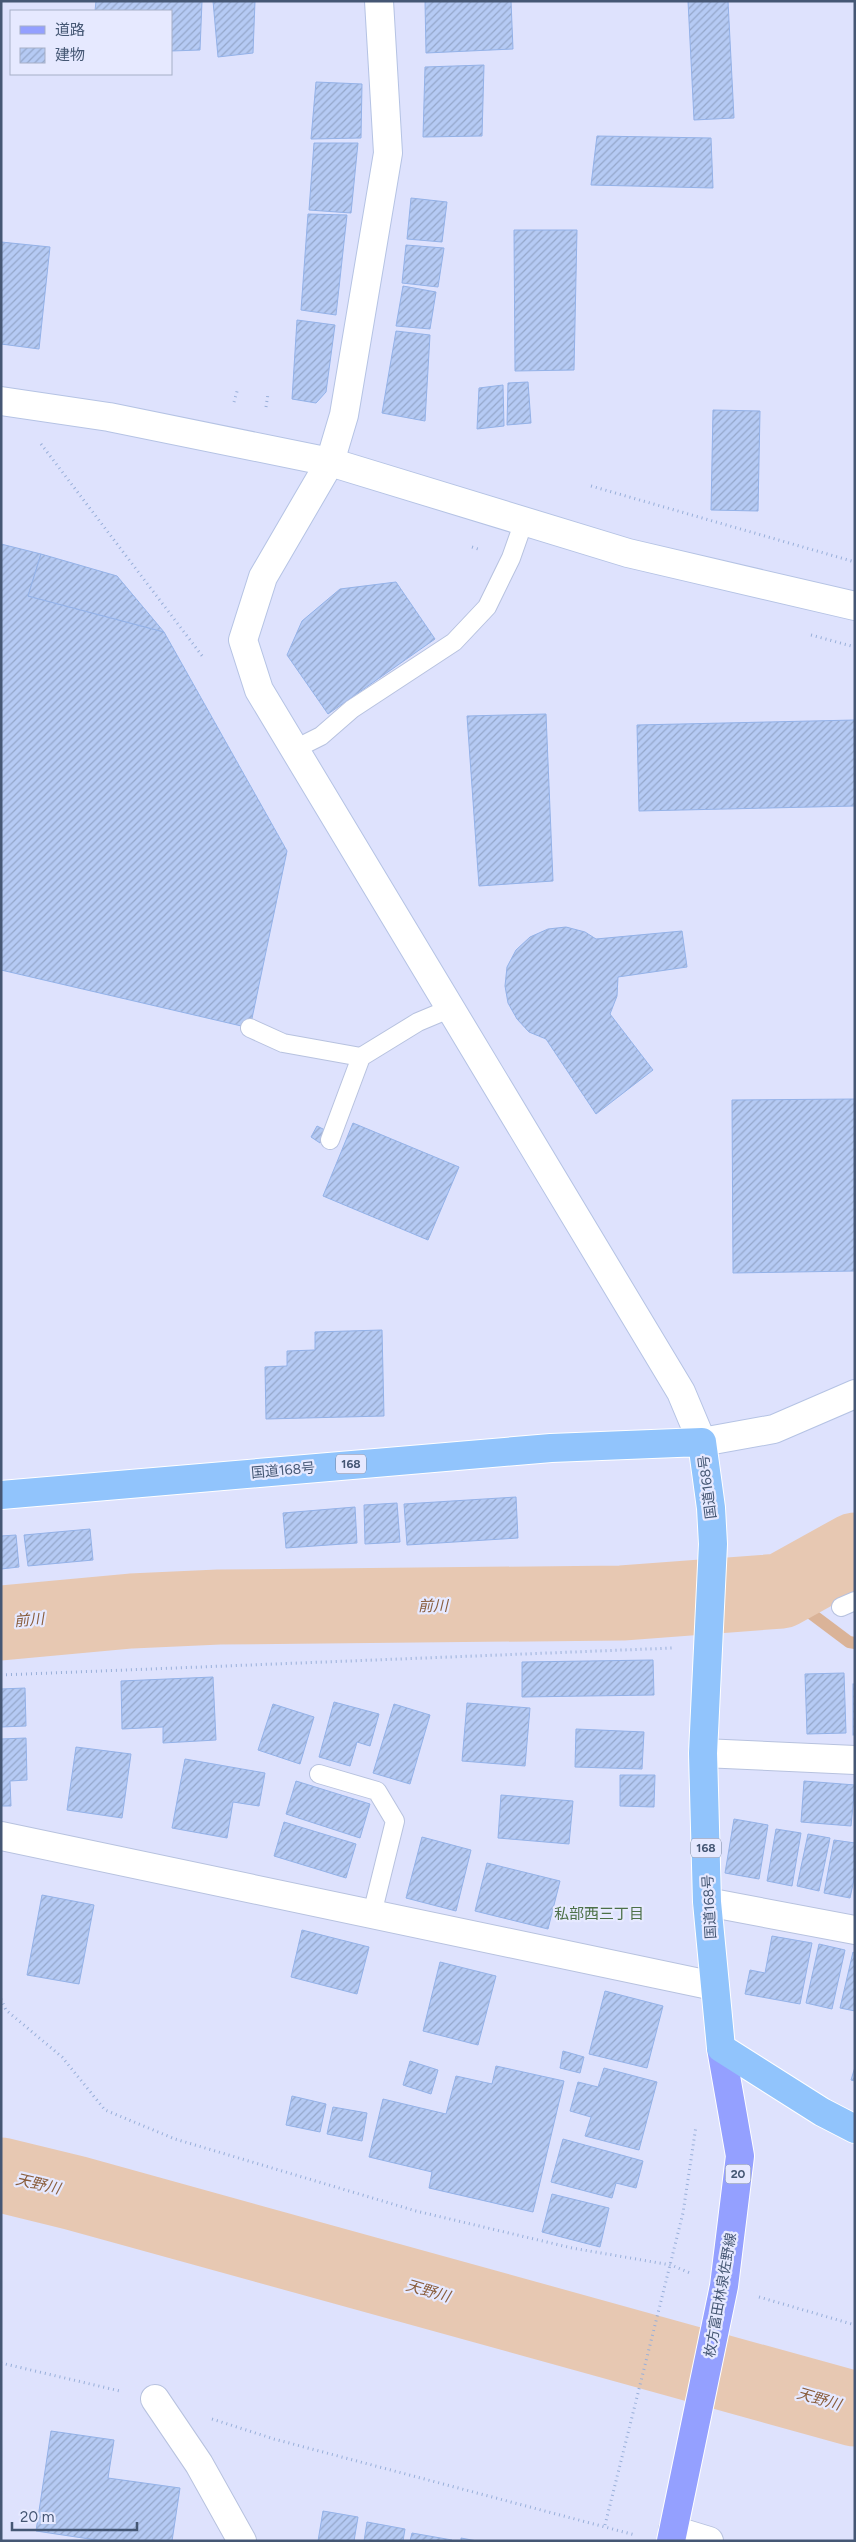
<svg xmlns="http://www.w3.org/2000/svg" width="856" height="2542" viewBox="0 0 856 2542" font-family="Figtree,'Noto Sans JP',sans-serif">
  <defs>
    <pattern id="building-hatch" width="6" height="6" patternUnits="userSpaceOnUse" patternTransform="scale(1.25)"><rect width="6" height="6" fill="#b5caf4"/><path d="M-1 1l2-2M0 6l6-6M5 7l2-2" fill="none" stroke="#95a7ca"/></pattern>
  </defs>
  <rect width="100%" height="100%" fill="#dee2fd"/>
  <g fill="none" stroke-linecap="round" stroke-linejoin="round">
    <polyline stroke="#dab398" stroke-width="12" points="781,1591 849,1642 855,1643"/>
    <g stroke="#e7c8b2" stroke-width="75">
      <polyline points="1,1623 131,1611 219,1607 622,1603 781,1591 855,1550"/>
      <polyline points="1,2175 75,2193 855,2409"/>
    </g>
  </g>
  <g fill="url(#building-hatch)" stroke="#94b2e8">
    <polygon points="96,1 202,1 200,50 171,51 171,11 95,11"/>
    <polygon points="213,1 255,1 253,53 218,57"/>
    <polygon points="425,1 511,1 513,49 426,53"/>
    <polygon points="688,1 728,1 734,118 694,120"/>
    <polygon points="484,65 482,136 423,137 425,67"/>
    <polygon points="316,82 362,84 361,138 311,139"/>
    <polygon points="597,136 711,138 713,188 591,185"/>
    <polygon points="314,143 358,143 351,213 309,210"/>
    <polygon points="411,198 447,202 442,242 407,239"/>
    <polygon points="308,214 347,215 336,315 301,310"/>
    <polygon points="514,230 577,230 574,370 515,371"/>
    <polygon points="1,242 50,247 39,349 1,344"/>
    <polygon points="406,245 444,248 438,287 402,283"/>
    <polygon points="403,286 436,292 430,329 396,326"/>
    <polygon points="297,320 335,325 326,392 316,403 292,399"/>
    <polygon points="396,331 430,335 425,421 382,413"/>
    <polygon points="528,382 531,423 507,425 508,383"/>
    <polygon points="503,385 504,426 477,429 479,388"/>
    <polygon points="713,410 760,411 758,511 711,510"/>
    <polygon points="1,544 41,554 28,596 164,632 287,851 250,1028 1,970"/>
    <polygon points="41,554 117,576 164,632 28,596"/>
    <polygon points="396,582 435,639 328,714 287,655 302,621 340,589"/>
    <polygon points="546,714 553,881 479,886 467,716"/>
    <polygon points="855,720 855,806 639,811 637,725"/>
    <polygon points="566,927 585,932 596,939 682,931 687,967 618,977 617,996 610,1014 653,1070 596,1114 546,1039 529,1032 517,1019 508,1003 505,986 507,967 516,950 530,937 548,929"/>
    <polygon points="855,1099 855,1271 733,1273 732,1100"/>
    <polygon points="353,1123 459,1167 428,1240 323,1196"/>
    <polygon points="317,1126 327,1131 320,1143 311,1137"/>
    <polygon points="382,1330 384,1416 266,1419 265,1367 287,1366 287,1351 315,1350 315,1332"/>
    <polygon points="516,1497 518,1538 407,1545 404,1504"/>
    <polygon points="397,1503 400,1542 365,1544 364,1505"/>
    <polygon points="355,1507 357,1543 286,1548 283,1513"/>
    <polygon points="90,1529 93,1560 28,1566 24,1535"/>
    <polygon points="16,1535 19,1567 1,1569 1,1536"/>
    <polygon points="653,1660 654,1695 522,1697 522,1662"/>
    <polygon points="844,1673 846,1733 807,1734 805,1674"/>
    <polygon points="213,1677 216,1740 163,1743 163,1727 122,1729 121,1681"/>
    <rect x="853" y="1684" width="2" height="51"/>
    <polygon points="25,1688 26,1726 1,1727 1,1689"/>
    <polygon points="334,1702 379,1714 370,1746 357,1742 350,1766 319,1757"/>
    <polygon points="467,1703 530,1708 525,1766 462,1761"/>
    <polygon points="273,1704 314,1717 300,1764 258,1750"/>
    <polygon points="394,1704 430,1715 410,1784 373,1773"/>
    <polygon points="576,1729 644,1732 642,1769 575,1767"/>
    <polygon points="26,1738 27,1780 10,1781 11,1806 1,1806 1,1739"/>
    <polygon points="76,1747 131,1754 122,1818 67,1810"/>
    <polygon points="185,1759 265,1773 259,1806 233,1802 227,1838 172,1828"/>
    <polygon points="620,1775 655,1775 654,1807 620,1806"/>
    <polygon points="296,1781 370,1804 360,1838 286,1814"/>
    <polygon points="804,1781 855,1785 851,1826 801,1822"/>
    <polygon points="501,1795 573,1801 569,1844 498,1838"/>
    <polygon points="734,1819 768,1825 759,1879 725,1873"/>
    <polygon points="284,1822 356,1844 346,1878 274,1856"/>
    <polygon points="776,1829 801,1833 792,1886 767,1881"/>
    <polygon points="808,1834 830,1838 819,1891 797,1886"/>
    <polygon points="422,1837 471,1850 456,1911 406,1898"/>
    <polygon points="834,1840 855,1843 855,1875 850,1898 824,1893"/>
    <polygon points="487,1863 560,1881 548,1929 475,1911"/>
    <polygon points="42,1895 94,1905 79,1984 27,1975"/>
    <polygon points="302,1930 369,1947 357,1994 291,1977"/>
    <polygon points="772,1936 812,1943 800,2004 745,1994 750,1970 765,1973"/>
    <polygon points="819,1944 845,1950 832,2009 806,2003"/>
    <polygon points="853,1952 855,1953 855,2011 840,2008"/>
    <polygon points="440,1962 496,1976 478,2045 423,2031"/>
    <polygon points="605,1991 663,2006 647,2068 589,2054"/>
    <polygon points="563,2051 584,2057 580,2073 560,2068"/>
    <polygon points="410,2061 438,2070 431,2094 403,2085"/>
    <polygon points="496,2066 564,2081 533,2212 429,2188 432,2172 369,2157 383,2099 446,2114 456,2076 492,2084"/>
    <polygon points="855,2067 855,2081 851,2080"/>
    <polygon points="604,2068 657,2082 639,2150 585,2136 591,2117 570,2111 578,2082 598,2087"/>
    <polygon points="292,2096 326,2104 320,2132 286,2125"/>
    <polygon points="333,2107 367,2113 362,2141 327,2134"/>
    <polygon points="563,2139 643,2161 636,2188 616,2183 612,2198 551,2182"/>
    <polygon points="552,2194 609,2208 600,2247 542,2232"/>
    <polygon points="51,2431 114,2440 108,2478 180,2488 172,2541 103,2541 36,2531"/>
    <polygon points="323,2511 358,2517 354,2541 318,2541"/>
    <polygon points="367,2522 405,2529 403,2541 364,2541"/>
    <polygon points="412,2533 452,2540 452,2541 410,2541"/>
    <polygon points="461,2538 477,2541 461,2541"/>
  </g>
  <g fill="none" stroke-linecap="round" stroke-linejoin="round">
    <defs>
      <g id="lane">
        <polyline points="293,750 321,736 352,709 454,642 487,607 511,558 524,521"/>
        <polyline points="250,1028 283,1043 361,1057"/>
        <polyline points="330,1140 361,1057 418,1022 449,1009"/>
        <polyline points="841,1607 855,1601"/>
        <polyline points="319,1774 377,1791 395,1821 372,1914"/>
      </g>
      <g id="street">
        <polyline points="703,1753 855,1760"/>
        <polyline points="1,1836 714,1986"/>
        <polyline points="707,1902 855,1930"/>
        <polyline points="155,2399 199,2464 242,2541"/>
        <polyline points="673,2530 709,2541"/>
      </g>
      <g id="secondary">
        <polyline points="379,1 388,153 344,415 330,462 263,577 243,640 259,690 681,1392 702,1442 774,1429 855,1394"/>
        <polyline points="1,401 109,417 330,462 628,553 855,606"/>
      </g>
      <polyline id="primary" points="671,2541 724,2286 740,2156 721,2048"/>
      <polyline id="highway" points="1,1495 551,1448 702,1442 711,1508 713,1544 703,1753 707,1902 721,2048 822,2112 855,2129"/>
    </defs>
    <use href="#lane" stroke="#b7c2df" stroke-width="20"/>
    <use href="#street" stroke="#b7c2df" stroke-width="30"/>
    <use href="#secondary" stroke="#b5c3e4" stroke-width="30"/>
    <use href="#primary" stroke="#fff" stroke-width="30"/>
    <use href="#highway" stroke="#fff" stroke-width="30"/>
    <g stroke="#98afd9" stroke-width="3" stroke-dasharray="1 4" stroke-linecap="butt">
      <polyline points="234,402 238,388"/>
      <polyline points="266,407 268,394"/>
      <polyline points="41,444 203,657"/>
      <polyline points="591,486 855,562"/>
      <polyline points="472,547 481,550"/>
      <polyline points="811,635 855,647"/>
      <polyline points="1,1675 673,1648"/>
      <polyline points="1,1999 6,2010 62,2057 105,2110 175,2139 416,2211 572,2248 671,2265 690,2273"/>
      <polyline points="759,2297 855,2325"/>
      <polyline points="1,2363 120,2391"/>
      <polyline points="212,2419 274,2439 635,2535"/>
      <polyline points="605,2525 683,2213 696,2126"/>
    </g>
    <use href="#lane" stroke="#fff" stroke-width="18"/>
    <use href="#street" stroke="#fff" stroke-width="28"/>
    <use href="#secondary" stroke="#fff" stroke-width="28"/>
    <use href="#primary" stroke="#94a0ff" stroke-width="28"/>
    <use href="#highway" stroke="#91c4fc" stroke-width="28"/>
  </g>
  <g text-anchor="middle" stroke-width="4.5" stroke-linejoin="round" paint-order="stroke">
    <g fill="#e6e9ff" stroke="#75839e" stroke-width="1">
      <rect x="336" y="1454.5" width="30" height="19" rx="4"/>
      <rect x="691" y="1838.5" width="30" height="19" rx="4"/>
      <rect x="725.5" y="2164.5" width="25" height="19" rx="4"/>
    </g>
    <g font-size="12" font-weight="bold" fill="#455774">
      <text x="351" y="1468">168</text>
      <text x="706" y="1852">168</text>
      <text x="738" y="2178">20</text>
    </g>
    <g font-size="14" fill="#455774" stroke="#e6e9ff">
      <text transform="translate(283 1470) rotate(-5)" y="5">国道168号</text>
      <text transform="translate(707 1487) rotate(-97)" y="5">国道168号</text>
      <text transform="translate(709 1907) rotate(-93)" y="5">国道168号</text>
      <text transform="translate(720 2295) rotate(-80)" y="5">枚方富田林泉佐野線</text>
    </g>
    <g font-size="15" font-style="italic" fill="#8a5e3e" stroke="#e6e9ff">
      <text transform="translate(433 1606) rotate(-1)" y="5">前川</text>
      <text transform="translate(29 1620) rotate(-5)" y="5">前川</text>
      <text transform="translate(38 2184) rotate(13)" y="5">天野川</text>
      <text transform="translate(428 2291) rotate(16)" y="5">天野川</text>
      <text transform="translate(819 2399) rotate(16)" y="5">天野川</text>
    </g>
    <g font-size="15" fill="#4c7048" stroke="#e6e9ff">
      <text x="599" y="1919">私部西三丁目</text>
    </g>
  </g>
  <rect width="856" height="2542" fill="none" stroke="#455774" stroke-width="5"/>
  <rect x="10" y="10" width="162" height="65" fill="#e6e9ff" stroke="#a6afc7"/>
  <rect x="20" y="26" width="25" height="8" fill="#94a0ff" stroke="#a6afc7"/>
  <text x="55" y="35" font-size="15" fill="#455774">道路</text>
  <rect x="20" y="48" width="25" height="15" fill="url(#building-hatch)" stroke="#a6afc7"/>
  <text x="55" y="60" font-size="15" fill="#455774">建物</text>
  <path d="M12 2522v8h125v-8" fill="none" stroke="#455774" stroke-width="2.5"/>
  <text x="20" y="2522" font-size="15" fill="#455774" stroke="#e6e9ff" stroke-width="4" paint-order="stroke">20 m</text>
</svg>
